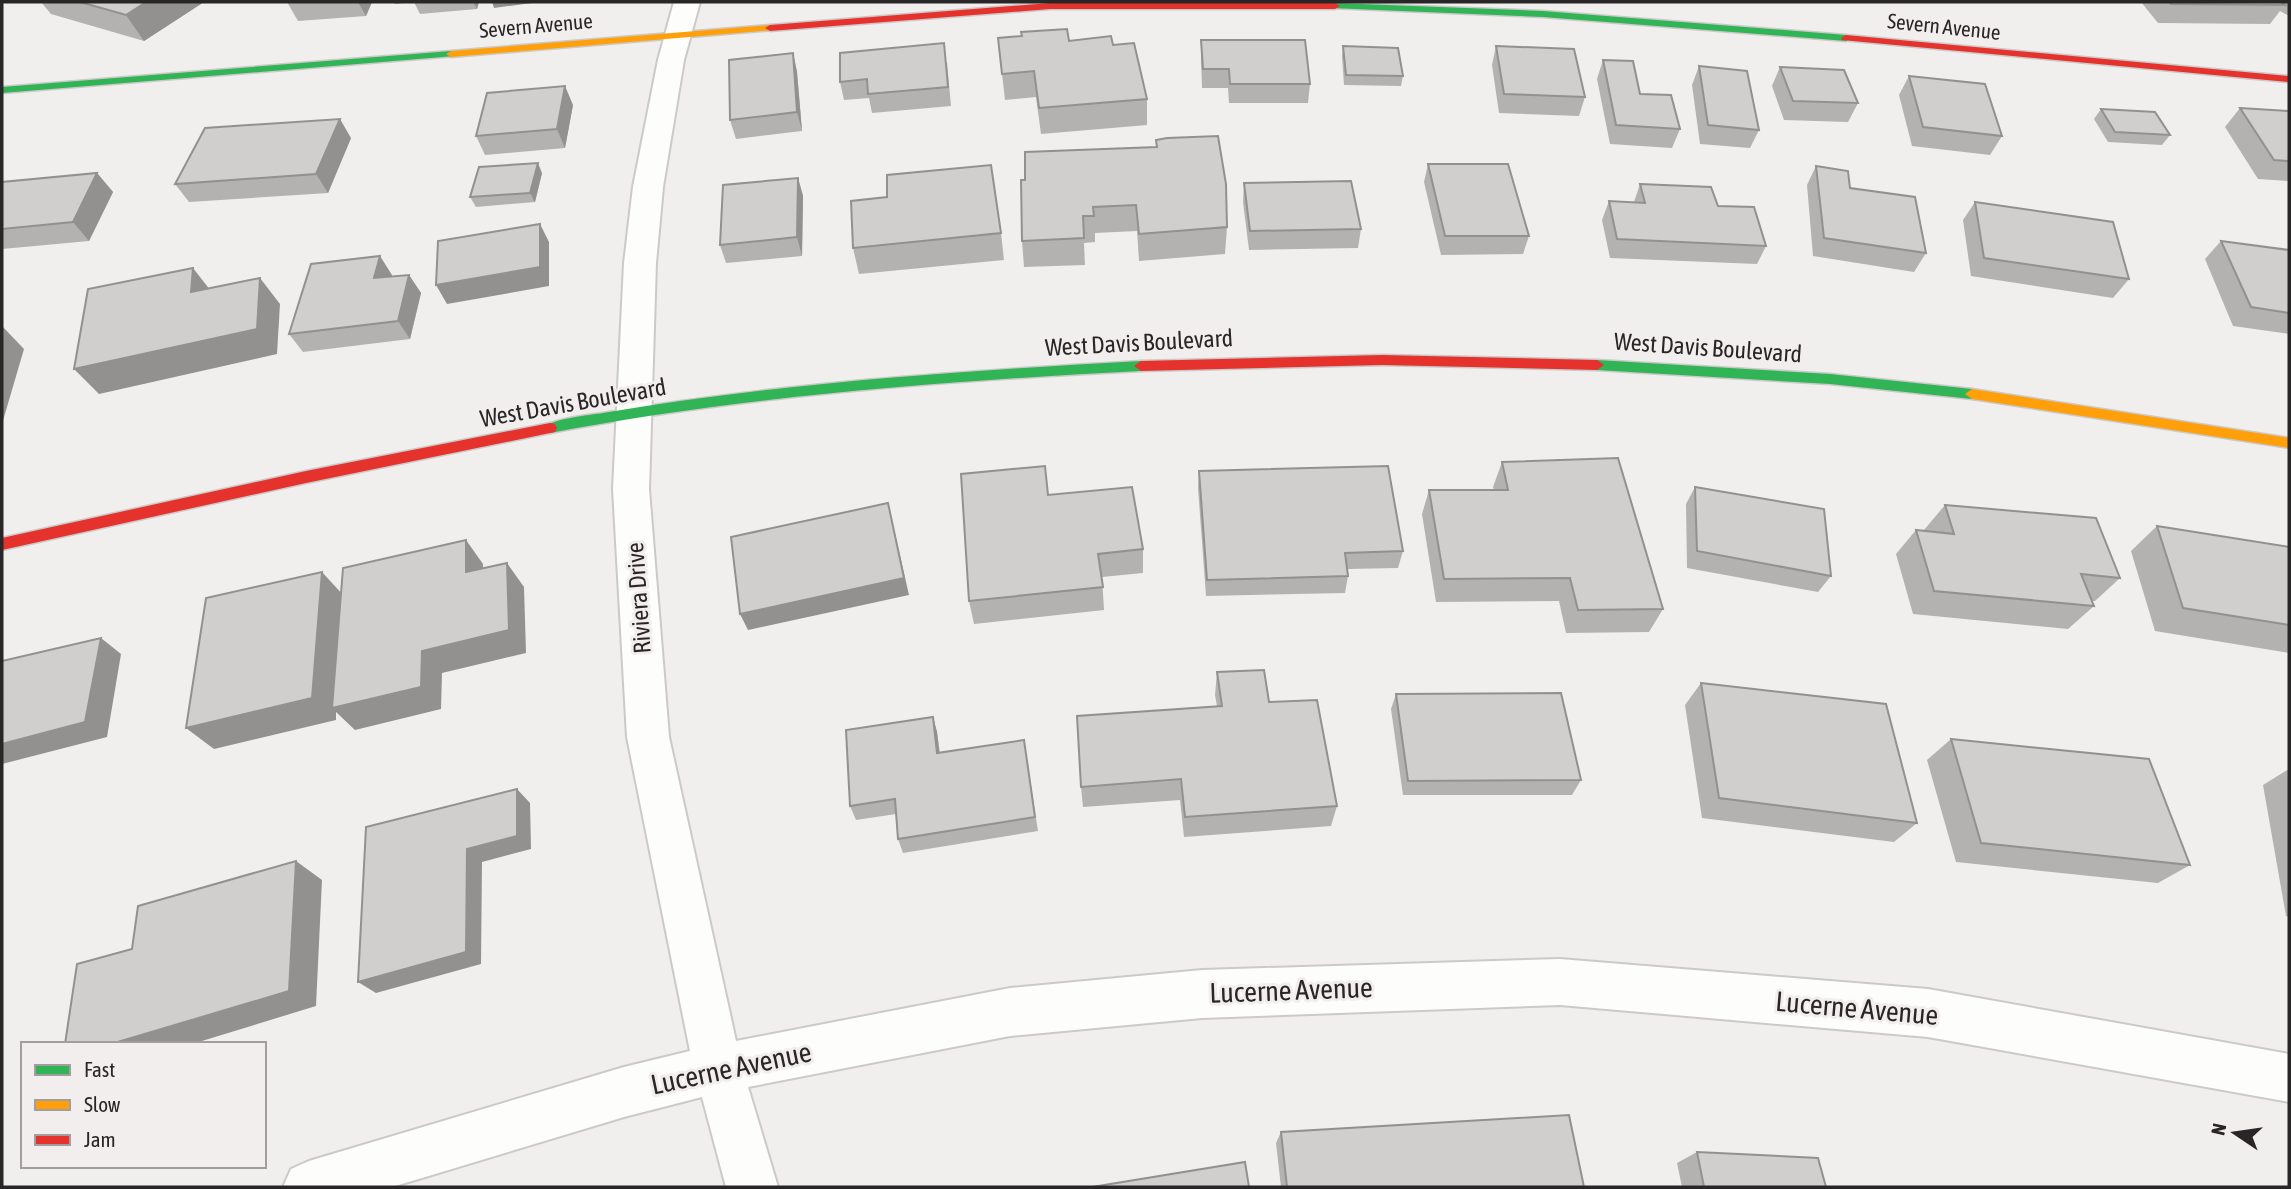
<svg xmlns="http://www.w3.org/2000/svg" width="2291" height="1189" viewBox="0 0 2291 1189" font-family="'Asap Condensed',sans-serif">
  <rect width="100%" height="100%" fill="#f1efee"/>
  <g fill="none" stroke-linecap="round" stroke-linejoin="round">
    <defs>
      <polygon id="street" points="674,2 700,2 684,60 663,187 656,263 649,489 669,737 736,1041 1010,988 1202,970 1560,959 1928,989 2289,1054 2289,1102 1928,1037 1560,1005 1202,1018 1010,1036 748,1087 778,1187 726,1187 702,1097 624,1117 392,1187 283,1187 291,1169 309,1161 624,1067 690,1051 627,737 613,489 624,263 633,187 658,60"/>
      <g id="fast">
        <polygon points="1335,3 1543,11 1846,35 1851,38 1846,41 1543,17 1331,8 1330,6"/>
        <polygon points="451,51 456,54 455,56 2,93 2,87"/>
        <polygon points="1597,360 1830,374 1972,389 1979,394 1972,399 1830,384 1597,370 1590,365"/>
        <path d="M1141 361 1148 366 1141 371C944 381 744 396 550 433L543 428C550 419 590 415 603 413 780 383 962 371 1141 361Z"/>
      </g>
      <g id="slow">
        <polygon points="770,25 774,26 774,30 451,57 446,54 451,51"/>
        <polygon points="1972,389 2289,438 2289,448 1972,399 1965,394"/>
      </g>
      <g id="jam">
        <polygon points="1050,3 1335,3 1340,6 1335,9 1050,9 770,31 765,28 770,25"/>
        <polygon points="1846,35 2289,76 2289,82 1842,40 1841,38"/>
        <polygon points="1382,355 1597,360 1604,365 1597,370 1382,365 1141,371 1134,366 1141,361"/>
        <polygon points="550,423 555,424 557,428 555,432 306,483 2,550 2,538 306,471"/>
      </g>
    </defs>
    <use href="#street" stroke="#cbcac9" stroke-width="4"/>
    <use href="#fast" stroke="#cbcac9" stroke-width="3"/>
    <use href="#slow" stroke="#cbcac9" stroke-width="3"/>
    <use href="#jam" stroke="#cbcac9" stroke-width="3"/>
    <use href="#street" fill="#fdfdfc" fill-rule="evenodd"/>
    <use href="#fast" fill="#30b455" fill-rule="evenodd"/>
    <use href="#slow" fill="#ff9f0a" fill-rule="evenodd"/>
    <use href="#jam" fill="#e5322d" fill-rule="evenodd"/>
  </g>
  <g fill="#b3b2b1">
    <polygon points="41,2 204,2 144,41 51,14"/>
    <polygon points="287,2 372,2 366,16 298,21"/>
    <polygon points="394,2 479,2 477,9 420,14 414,2 395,4"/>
    <polygon points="2141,2 2289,2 2289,16 2280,11 2270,24 2158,23"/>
    <polygon points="998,38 1113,45 1147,99 1147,125 1041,134 1036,97 1005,100"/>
    <polygon points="1201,40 1310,84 1308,103 1229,103 1228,88 1202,88 1201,59"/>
    <polygon points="1343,46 1403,76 1401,86 1344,85 1342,56"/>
    <polygon points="1496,46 1585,97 1579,116 1499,113 1492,65"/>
    <polygon points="793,53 797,72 802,131 736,139 730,120"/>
    <polygon points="1603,60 1680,129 1672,148 1610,144 1597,79"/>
    <polygon points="947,62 951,106 872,113 869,98 844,100 840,82"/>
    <polygon points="1699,66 1759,130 1750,148 1700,144 1692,85"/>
    <polygon points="1780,67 1858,103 1848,122 1784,120 1772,86"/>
    <polygon points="1909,76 2002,136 1990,155 1912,146 1899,95"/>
    <polygon points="573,105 565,148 485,155 476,136"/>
    <polygon points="2240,108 2289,111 2289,181 2258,179 2225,127"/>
    <polygon points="2101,109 2170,135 2162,145 2108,142 2094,119"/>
    <polygon points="351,138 328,193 189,202 175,184"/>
    <polygon points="1156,140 1227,227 1225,254 1139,261 1137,231 1095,233 1095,242 1084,243 1085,265 1024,267 1022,241 1025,180 1156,147"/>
    <polygon points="1428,164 1529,236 1523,254 1441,255 1424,182"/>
    <polygon points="1816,166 1850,188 1926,253 1914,272 1813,256 1807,185"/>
    <polygon points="97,173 113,192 89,241 2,249 2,182"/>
    <polygon points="542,173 535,202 476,207 470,197"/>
    <polygon points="798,178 803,196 802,256 726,263 720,245"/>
    <polygon points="1244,183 1361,229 1358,248 1249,250 1243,202"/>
    <polygon points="1640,184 1718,206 1766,246 1757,264 1610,258 1602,220 1609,201 1634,202"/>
    <polygon points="1975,202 2129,279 2113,298 1971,276 1963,220"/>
    <polygon points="1001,233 1004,260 859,274 853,248"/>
    <polygon points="2221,241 2289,250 2289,334 2233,326 2205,259"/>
    <polygon points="392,275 391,277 409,275 421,293 410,339 303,352 289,334"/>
    <polygon points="1502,462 1663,609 1649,632 1566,633 1559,601 1436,602 1422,514 1429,490 1494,490 1493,487"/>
    <polygon points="1199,471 1403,551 1398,568 1348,569 1348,576 1345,593 1206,596 1198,488"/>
    <polygon points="1695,487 1831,576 1818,592 1687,568 1686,504"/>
    <polygon points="1048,495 1143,549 1143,573 1102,577 1104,610 974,624 969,601"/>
    <polygon points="1945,505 2120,578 2095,601 2092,601 2094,606 2068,629 1913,614 1896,554 1916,530 1925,531 1924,530"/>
    <polygon points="2157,526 2289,547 2289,653 2155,631 2131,551"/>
    <polygon points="1217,672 1269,702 1337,806 1331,826 1184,837 1180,800 1083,807 1081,787 1217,706 1215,695"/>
    <polygon points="1701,683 1917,823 1894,842 1702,818 1685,705"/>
    <polygon points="1396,694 1581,780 1572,795 1403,795 1391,709"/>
    <polygon points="933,717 937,732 940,753 1024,740 1038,831 903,853 898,839 896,814 856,820 850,806"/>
    <polygon points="1951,739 2190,865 2158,883 1956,862 1927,760"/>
    <polygon points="2289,769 2289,917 2286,916 2263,785"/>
    <polygon points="1281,1132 1584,1187 1281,1187 1276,1143"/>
    <polygon points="1697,1152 1826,1187 1682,1187 1677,1163"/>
  </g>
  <g fill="#929190">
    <polygon points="146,2 204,2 144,41 126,15"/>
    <polygon points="358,2 372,2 366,16"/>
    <polygon points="473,2 479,2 477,9"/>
    <polygon points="492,2 539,2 494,8"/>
    <polygon points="793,53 797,72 802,131 797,112"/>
    <polygon points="565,86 573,105 565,148 557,129"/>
    <polygon points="340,119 351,138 328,193 316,174"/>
    <polygon points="538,163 542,173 535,202 530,193"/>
    <polygon points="97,173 113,192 89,241 73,222"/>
    <polygon points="798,178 803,196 802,256 797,237"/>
    <polygon points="540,224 549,242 549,286 447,304 436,285"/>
    <polygon points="380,256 392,275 386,297 374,278"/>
    <polygon points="193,268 214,295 191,292"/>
    <polygon points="409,275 421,293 410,339 398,321"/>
    <polygon points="260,278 280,304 277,354 99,394 74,369"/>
    <polygon points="2,326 24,349 2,424"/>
    <polygon points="888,503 909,595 748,630 740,614"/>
    <polygon points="466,540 483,564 484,596 466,572"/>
    <polygon points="507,563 524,587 526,653 442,673 441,709 355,730 336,712 336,720 214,749 186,728 322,572 344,596 422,651"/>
    <polygon points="101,638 121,654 107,737 2,764 2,744"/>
    <polygon points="933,717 937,732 941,768 937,753"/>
    <polygon points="517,789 530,803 531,849 482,862 481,964 376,993 358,982"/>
    <polygon points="296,861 322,880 316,1006 192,1044 111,1044"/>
  </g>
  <g fill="#d0cfce" stroke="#929190" stroke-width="2">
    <polygon points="80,2 146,2 126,15"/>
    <polygon points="2169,2 2281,2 2285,5 2171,4"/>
    <polygon points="1067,29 1069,41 1111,36 1113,45 1134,43 1147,99 1039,108 1034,71 1002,74 998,38 1022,36 1021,32"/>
    <polygon points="1201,40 1305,40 1310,84 1230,84 1229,69 1203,69"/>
    <polygon points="944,43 948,87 868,94 867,79 840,82 840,53"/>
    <polygon points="1343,46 1398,48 1403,76 1346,75"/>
    <polygon points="1496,46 1574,49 1585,97 1504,94"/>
    <polygon points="793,53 797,112 730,120 729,60"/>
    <polygon points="1603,60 1633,61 1640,94 1671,95 1680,129 1616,125"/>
    <polygon points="1699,66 1747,71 1759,130 1708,125"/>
    <polygon points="1780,67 1844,70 1858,103 1793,101"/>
    <polygon points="1909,76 1985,84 2002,136 1923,127"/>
    <polygon points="565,86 557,129 476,136 487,93"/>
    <polygon points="2240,108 2289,111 2289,161 2274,160"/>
    <polygon points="2101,109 2155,112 2170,135 2115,132"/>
    <polygon points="340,119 316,174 175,184 205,128"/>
    <polygon points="1218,136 1226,184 1227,227 1139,234 1136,205 1093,207 1094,216 1083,216 1084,238 1022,241 1021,180 1025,180 1025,152 1157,147 1156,140 1167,138"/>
    <polygon points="538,163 530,193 470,197 479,167"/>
    <polygon points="1428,164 1508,164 1529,236 1445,236"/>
    <polygon points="991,165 1001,233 853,248 851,201 887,197 887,175"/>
    <polygon points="1816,166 1848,171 1850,188 1915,197 1926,253 1824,238"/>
    <polygon points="97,173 73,222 2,229 2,182"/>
    <polygon points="798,178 797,237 720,245 723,185"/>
    <polygon points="1351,181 1361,229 1250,231 1244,183"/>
    <polygon points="1640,184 1711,187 1718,206 1754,207 1766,246 1617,239 1609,201 1645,203"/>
    <polygon points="1975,202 2113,222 2129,279 1984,258"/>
    <polygon points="540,224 540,267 436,285 438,241"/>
    <polygon points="2221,241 2289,250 2289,313 2251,307"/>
    <polygon points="380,256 374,278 409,275 398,321 289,334 311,264"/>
    <polygon points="193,268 191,292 260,278 257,329 74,369 88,289"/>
    <polygon points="1618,458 1663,609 1578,610 1570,578 1444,579 1429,490 1508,490 1502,462"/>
    <polygon points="1045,466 1048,495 1132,487 1143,549 1098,554 1103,587 969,601 961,474"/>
    <polygon points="1388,466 1403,551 1345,553 1348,576 1207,580 1199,471"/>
    <polygon points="1695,487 1824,509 1831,576 1697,551"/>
    <polygon points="888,503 904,578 740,614 731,537"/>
    <polygon points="1945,505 2096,518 2120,578 2081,574 2094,606 1934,591 1916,530 1954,534"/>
    <polygon points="2157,526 2289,547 2289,625 2183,608"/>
    <polygon points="466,540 466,572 507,563 509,630 422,651 421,687 332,708 343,568"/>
    <polygon points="322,572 312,698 186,728 206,598"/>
    <polygon points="101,638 85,722 2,744 2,661"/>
    <polygon points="1264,670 1269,702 1317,700 1337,806 1185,817 1181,779 1081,787 1077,716 1222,706 1217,672"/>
    <polygon points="1701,683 1886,704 1917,823 1719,798"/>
    <polygon points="1561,693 1581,780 1408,781 1396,694"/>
    <polygon points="933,717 937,753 1024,740 1035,817 898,839 895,799 850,806 846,730"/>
    <polygon points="1951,739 2149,759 2190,865 1981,843"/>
    <polygon points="517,789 517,836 467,849 466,952 358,982 366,827"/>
    <polygon points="296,861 289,991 111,1044 65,1044 77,964 132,949 138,906"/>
    <polygon points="1569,1115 1584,1187 1287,1187 1281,1132"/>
    <polygon points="1697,1152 1818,1158 1826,1187 1704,1187"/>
    <polygon points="1245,1162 1249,1187 1092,1187"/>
  </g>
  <g text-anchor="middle" stroke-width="6" stroke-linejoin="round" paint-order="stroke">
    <g font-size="21" fill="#282626" stroke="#f2eeed">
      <text transform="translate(536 26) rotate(-5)" y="7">Severn Avenue</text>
      <text transform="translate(1944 27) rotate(6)" y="7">Severn Avenue</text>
    </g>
    <g font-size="24" fill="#282626" stroke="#f2eeed">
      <text transform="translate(1139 343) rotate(-3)" y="8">West Davis Boulevard</text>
      <text transform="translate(1708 348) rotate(4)" y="8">West Davis Boulevard</text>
      <text transform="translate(573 403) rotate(-10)" y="8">West Davis Boulevard</text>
      <text transform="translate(639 598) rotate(-94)" y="8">Riviera Drive</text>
    </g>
    <g font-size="28" fill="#282626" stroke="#f2eeed">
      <text transform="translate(1291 990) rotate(-2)" y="10">Lucerne Avenue</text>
      <text transform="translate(1857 1008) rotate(5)" y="10">Lucerne Avenue</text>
      <text transform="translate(731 1068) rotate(-12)" y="10">Lucerne Avenue</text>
    </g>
  </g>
  <rect width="2291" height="1189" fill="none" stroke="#282626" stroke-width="7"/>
  <rect x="21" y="1042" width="245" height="126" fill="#f2eeed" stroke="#a19e9d" stroke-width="2"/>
  <rect x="35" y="1065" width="35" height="10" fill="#30b455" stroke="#a19e9d" stroke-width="2"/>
  <text x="84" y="1077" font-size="21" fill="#282626">Fast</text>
  <rect x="35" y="1100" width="35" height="10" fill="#ff9f0a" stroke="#a19e9d" stroke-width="2"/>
  <text x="84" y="1112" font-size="21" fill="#282626">Slow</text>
  <rect x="35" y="1135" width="35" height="10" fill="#e5322d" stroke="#a19e9d" stroke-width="2"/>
  <text x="84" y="1147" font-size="21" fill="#282626">Jam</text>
  <g transform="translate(2235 1133) rotate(283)" stroke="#f2eeed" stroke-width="5" paint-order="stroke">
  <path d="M0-5L12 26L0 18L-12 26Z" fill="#282626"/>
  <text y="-10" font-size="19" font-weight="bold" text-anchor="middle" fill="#282626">N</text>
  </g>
</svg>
